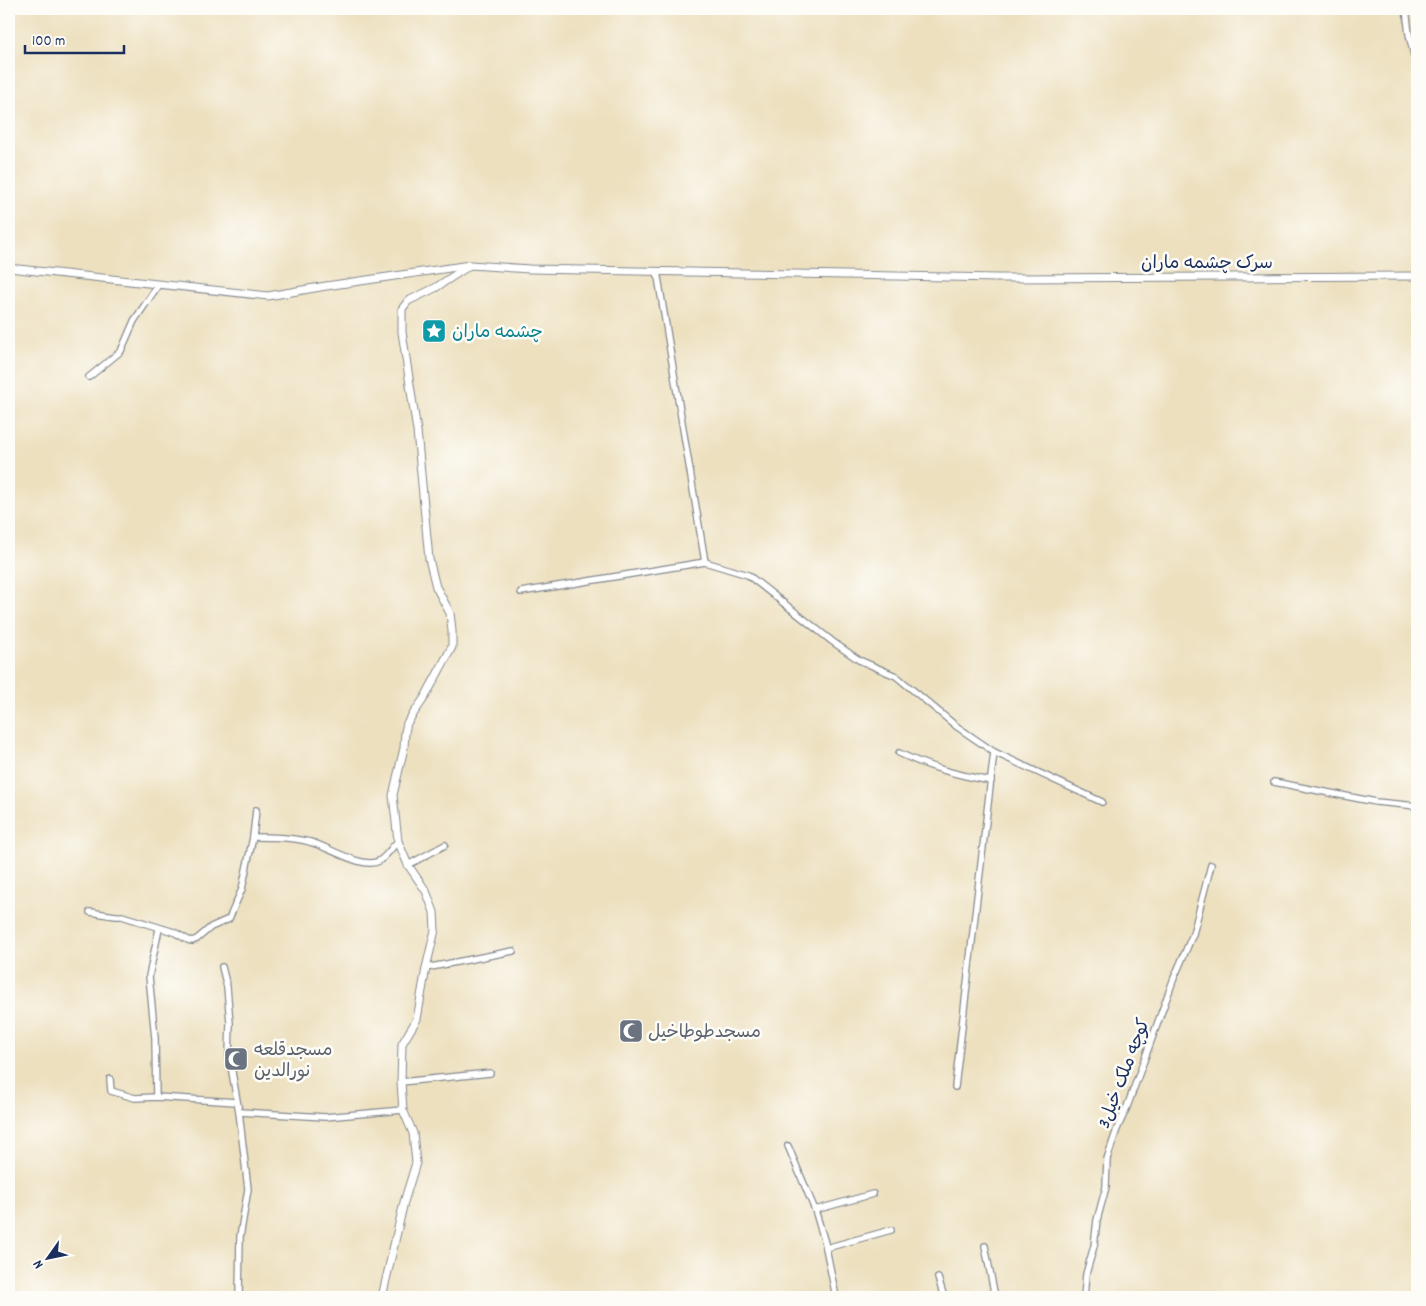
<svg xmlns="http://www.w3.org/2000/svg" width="1426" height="1306" viewBox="0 0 1426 1306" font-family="Dekko,'Playpen Sans Arabic',sans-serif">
  <rect width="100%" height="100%" fill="#fdfcf7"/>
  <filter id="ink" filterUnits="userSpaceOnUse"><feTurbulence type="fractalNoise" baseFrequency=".02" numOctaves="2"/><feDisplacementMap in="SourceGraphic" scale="10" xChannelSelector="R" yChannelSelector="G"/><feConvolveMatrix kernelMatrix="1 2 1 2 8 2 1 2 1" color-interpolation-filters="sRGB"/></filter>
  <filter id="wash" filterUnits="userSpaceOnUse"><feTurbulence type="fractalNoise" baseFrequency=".0096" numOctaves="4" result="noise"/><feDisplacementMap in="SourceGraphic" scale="20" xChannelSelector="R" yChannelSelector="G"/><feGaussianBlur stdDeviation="1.12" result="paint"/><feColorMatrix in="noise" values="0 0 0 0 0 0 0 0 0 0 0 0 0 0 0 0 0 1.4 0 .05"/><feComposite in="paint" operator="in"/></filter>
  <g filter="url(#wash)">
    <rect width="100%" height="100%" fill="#ede0bf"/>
  </g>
  <g filter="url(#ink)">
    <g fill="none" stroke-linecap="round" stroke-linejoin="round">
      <defs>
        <g id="minor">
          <polyline points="1406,9 1409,34 1417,68"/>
          <polyline points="9,17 9,52"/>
          <polyline points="657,271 705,562"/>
          <polyline points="89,377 121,351 134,321 159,284"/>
          <polyline points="521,592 705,562 748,575 833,642 859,660 896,676 956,726 994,752 1102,802"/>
          <path d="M899 753C930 768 958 775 991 781"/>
          <polyline points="1274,782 1376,802 1417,806"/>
          <path d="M253 837C272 837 291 837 310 842 327 846 363 870 379 861 386 857 392 847 398 841"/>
          <polyline points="408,865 445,845"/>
          <path d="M90 912C99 913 115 917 122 916L174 932 188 940 192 941 197 939 211 927 229 919 242 889 253 837 256 810"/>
          <polyline points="222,967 227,987 230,1023 229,1055 239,1112 248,1189 240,1237 239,1297"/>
          <polyline points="426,968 513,951"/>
          <polyline points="110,1079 111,1091 135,1098 156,1097 237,1102"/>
          <polyline points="401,1082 490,1073"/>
          <polyline points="955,1087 994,752"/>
          <polyline points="156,1097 155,1038 149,976 159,929"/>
          <polyline points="239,1112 325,1117 403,1110"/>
          <polyline points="788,1146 815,1210 825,1243 836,1297"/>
          <polyline points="815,1210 873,1194"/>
          <polyline points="985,1246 995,1297"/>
          <polyline points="826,1248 891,1230"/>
          <polyline points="938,1278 944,1297"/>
          <polyline points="1084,1297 1086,1274 1094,1246 1097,1220 1106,1187 1107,1159 1117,1129 1127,1107 1174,978 1193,934 1211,865"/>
        </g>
        <g id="tertiary">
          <polyline points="9,268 268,296 326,286 470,265 530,269 998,278 1417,276"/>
          <polyline points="382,1297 404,1202 416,1163 413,1133 403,1110 401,1082 402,1044 417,1019 426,968 435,930 434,912 426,891 408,865 398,841 393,795 404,748 405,732 407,723 425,697 452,647 452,631 450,613 436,587 429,559 417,431 402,332 402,309 408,301 435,288 467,267"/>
        </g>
      </defs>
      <use href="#minor" stroke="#84888e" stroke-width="8"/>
      <use href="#tertiary" stroke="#84888e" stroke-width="9"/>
      <use href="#minor" stroke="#fff" stroke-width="5.5"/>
      <use href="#tertiary" stroke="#fff" stroke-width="7"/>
    </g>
  </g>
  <defs>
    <symbol id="sight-square" viewBox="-11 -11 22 22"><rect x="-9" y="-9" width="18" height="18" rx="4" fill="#0f9aa8" stroke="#fdfcf7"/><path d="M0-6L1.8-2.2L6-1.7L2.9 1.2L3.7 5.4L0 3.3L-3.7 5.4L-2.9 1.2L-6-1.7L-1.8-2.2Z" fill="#fff"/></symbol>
    <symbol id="mosque-square" viewBox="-11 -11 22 22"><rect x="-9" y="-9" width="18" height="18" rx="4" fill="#6b7280" stroke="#fdfcf7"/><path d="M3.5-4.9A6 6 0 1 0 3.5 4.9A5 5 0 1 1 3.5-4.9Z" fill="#fff"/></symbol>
  </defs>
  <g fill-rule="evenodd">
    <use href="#sight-square" x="420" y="317" width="28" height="28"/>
    <use href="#mosque-square" x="617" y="1017" width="28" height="28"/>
    <use href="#mosque-square" x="222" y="1045" width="28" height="28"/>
  </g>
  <g text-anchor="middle" stroke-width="5" stroke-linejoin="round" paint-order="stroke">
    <g font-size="18" fill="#1b2f5e" stroke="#fdfcf7">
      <text x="1207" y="268">سرک چشمه ماران</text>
      <text transform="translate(1123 1073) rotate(-69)" y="6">کوچه ملک خیل3</text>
    </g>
    <g font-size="18" fill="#0d838f" stroke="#fdfcf7" text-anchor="start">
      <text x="452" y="337">چشمه ماران</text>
    </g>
    <g font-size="18" fill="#5b616d" stroke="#fdfcf7" text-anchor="start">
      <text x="648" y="1037">مسجدطوطاخیل</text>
      <text x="254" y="1055">مسجدقلعه<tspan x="254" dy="21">نورالدین</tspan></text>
    </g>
  </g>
  <rect width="1426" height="1306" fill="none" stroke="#fdfcf7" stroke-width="30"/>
  <g transform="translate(48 1258) rotate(237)" stroke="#fdfcf7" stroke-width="4" paint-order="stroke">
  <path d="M0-4L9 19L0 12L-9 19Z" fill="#1b2f5e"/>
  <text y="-8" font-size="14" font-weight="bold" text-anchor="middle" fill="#1b2f5e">N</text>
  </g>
  <path d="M25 45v8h99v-8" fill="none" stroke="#1b2f5e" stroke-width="2.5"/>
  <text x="32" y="45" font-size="15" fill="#1b2f5e" stroke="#fdfcf7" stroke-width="4" paint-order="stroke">100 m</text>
</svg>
